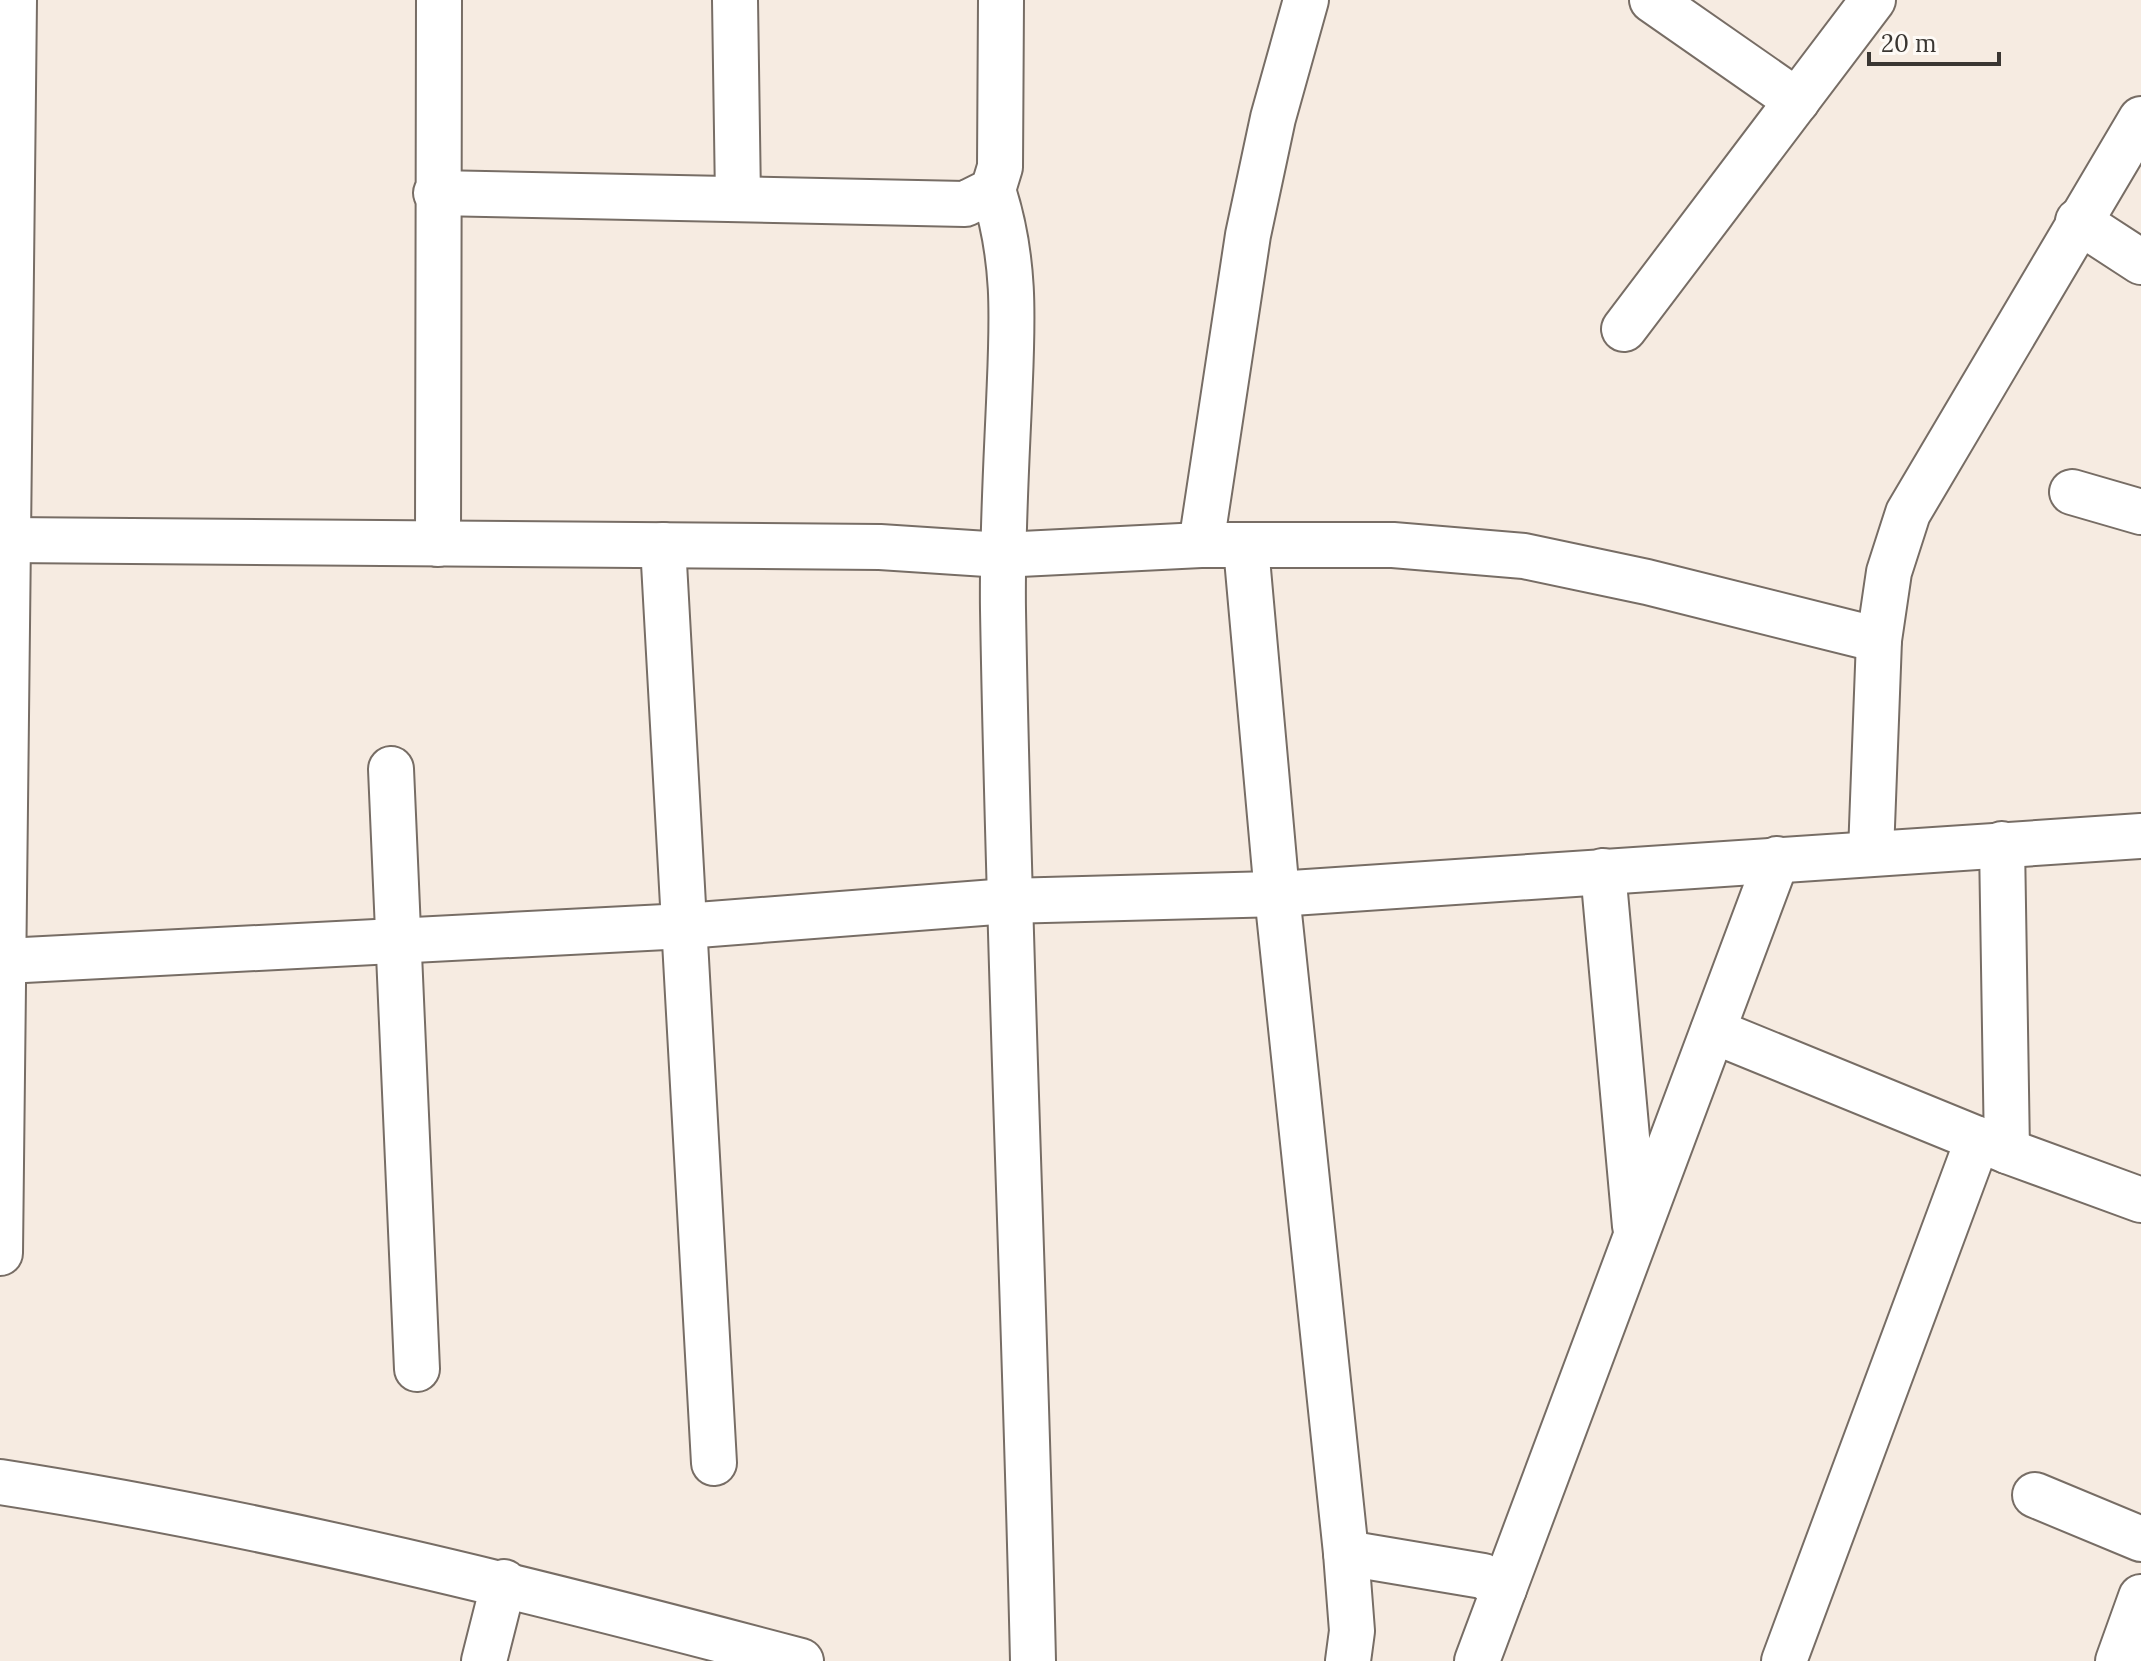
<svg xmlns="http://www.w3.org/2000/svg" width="2141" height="1661" viewBox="0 0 2141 1661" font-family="Lora,serif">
  <rect width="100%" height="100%" fill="#f6ebe1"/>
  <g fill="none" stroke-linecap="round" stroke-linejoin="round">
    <defs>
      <g id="minor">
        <polyline points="735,0 738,198"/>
        <polyline points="1652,0 1797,101"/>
        <path d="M993 190C1017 263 1012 328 1009 403 1006 472 1002 541 1003 610 1009 960 1025 1310 1033 1661"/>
        <polyline points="436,193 965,204 993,190 1000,167 1001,0"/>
        <polyline points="2078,221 2141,262"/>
        <polyline points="1624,329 1873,0"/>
        <polyline points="2072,492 2141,512"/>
        <polyline points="7,540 880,547 1002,555 1201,545 1393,545 1524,556 1647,582 1879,640"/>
        <polyline points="438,544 439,0"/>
        <polyline points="663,545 714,1463"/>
        <polyline points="1201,545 1248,235 1273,118 1306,0"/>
        <polyline points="1246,547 1277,894 1346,1553 1352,1631 1348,1661"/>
        <polyline points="391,769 417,1369"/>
        <polyline points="2002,844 2007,1151"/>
        <polyline points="1871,853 1879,640 1889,572 1908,513 2141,119"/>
        <polyline points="1603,871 1635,1226"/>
        <polyline points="5,961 685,926 1008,901 1277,894 2141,836"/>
        <polyline points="1713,1031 2007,1151 2141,1200"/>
        <polyline points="0,1253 14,0"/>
        <path d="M0 1482C271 1524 536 1591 801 1661"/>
        <polyline points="2035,1495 2141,1539"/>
        <polyline points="1346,1553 1483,1576 1504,1589"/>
        <polyline points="484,1661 504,1582"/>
        <polyline points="1477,1661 1777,859"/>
        <polyline points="1784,1661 1978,1139"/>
        <polyline points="2118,1661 2141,1597"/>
      </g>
    </defs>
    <use href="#minor" stroke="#776d65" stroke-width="48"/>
    <use href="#minor" stroke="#fff" stroke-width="44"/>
  </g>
  <path d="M1869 52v12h130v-12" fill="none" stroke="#3a3632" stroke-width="4"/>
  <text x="1881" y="52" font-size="24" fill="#3a3632" stroke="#fefaf6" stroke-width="6" paint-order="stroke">20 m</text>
</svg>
